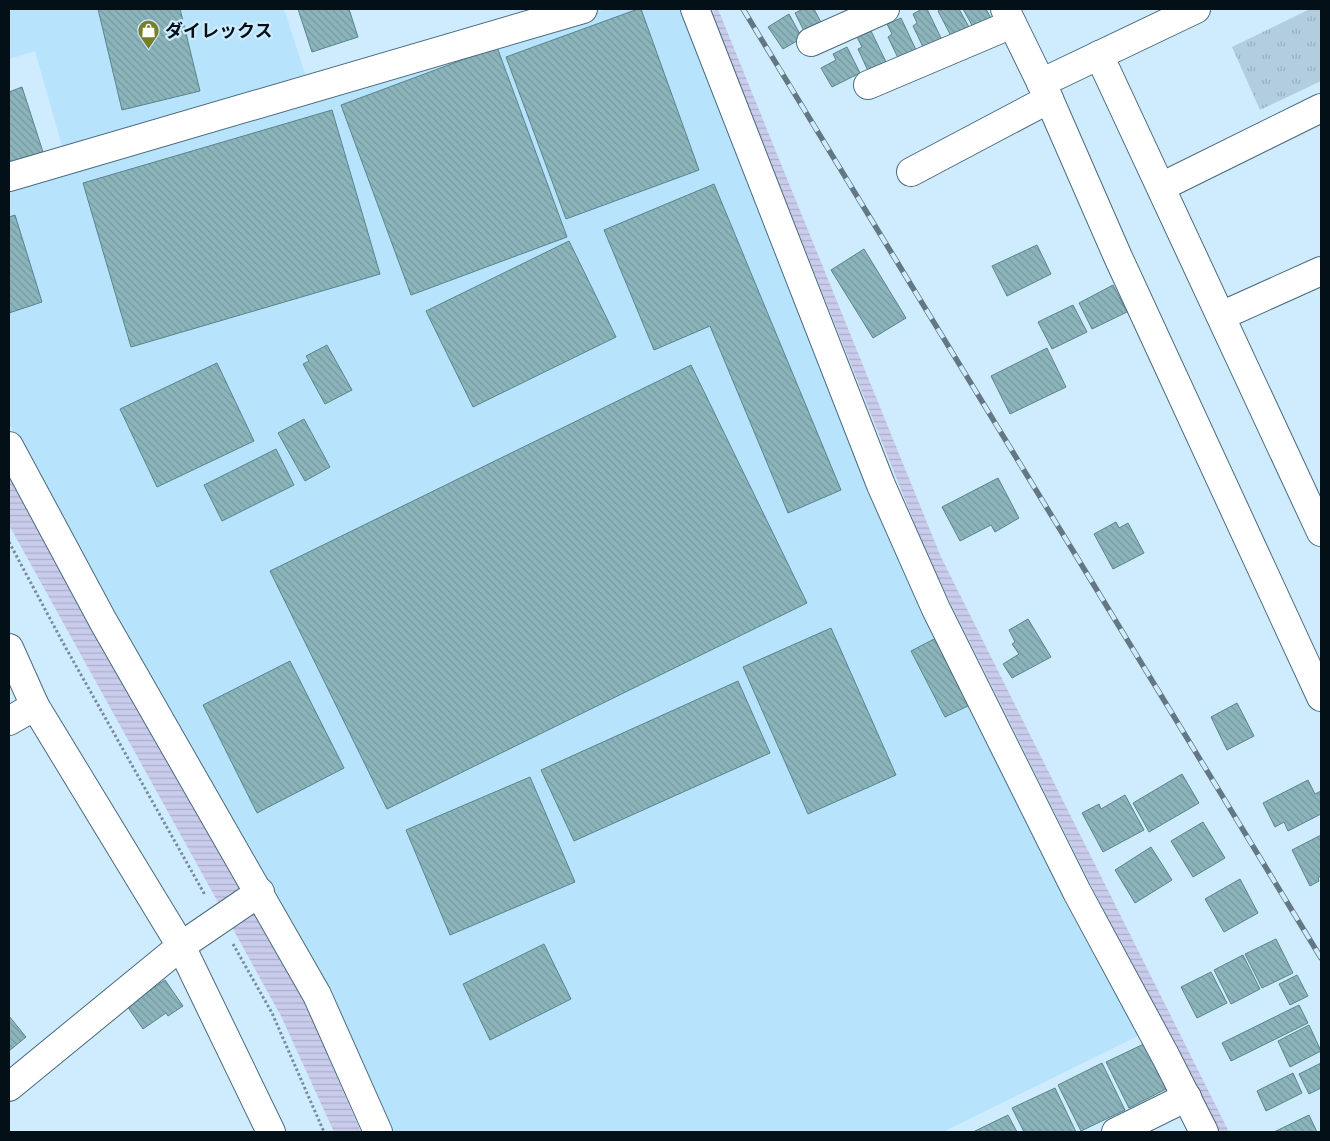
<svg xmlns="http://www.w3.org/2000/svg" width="1330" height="1141" viewBox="0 0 1330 1141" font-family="'Titillium Web','Noto Sans JP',sans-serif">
  <defs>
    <pattern id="park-tufts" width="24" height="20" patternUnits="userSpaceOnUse" patternTransform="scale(1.25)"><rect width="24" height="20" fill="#b2cdde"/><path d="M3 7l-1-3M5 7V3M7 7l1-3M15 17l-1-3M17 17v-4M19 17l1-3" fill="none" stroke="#97afbe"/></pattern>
    <pattern id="water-rules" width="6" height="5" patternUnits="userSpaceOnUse" patternTransform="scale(1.25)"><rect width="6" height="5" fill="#caccec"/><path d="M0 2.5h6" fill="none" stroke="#acaeca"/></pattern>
    <pattern id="building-back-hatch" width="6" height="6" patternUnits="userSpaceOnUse" patternTransform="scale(1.25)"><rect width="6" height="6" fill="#8bb4bb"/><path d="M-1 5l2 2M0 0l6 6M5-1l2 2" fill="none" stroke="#769aa0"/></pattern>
  </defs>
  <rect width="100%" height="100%" fill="#cfecfe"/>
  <g fill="#b7e3fd">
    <polygon points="9,9 284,9 307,80 65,157 35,51 9,59"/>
    <polygon points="607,9 682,9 802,311 1142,1034 943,1132 393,1132 328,990 9,424 9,185"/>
  </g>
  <polygon fill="url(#park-tufts)" points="1310,9 1321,9 1321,81 1260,110 1232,47"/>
  <g fill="url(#water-rules)">
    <polygon points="718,9 941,557 1229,1132 1214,1132 930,562 710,12"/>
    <polygon points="9,472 306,1005 361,1132 334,1132 281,1016 9,525"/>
  </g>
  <g fill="url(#building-back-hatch)" stroke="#5a858c">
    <polygon points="98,9 180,9 200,91 122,110"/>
    <polygon points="298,9 349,9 358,37 312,52"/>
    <polygon points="638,9 641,9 699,170 566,219 506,57"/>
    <polygon points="803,9 814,9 824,28 807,37 795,13"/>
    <polygon points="922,9 927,9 942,40 924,49 913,26 917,23 913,14"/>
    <polygon points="942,9 959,9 969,27 951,36 938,11"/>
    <polygon points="963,9 986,9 991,18 973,27"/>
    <polygon points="789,14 802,38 783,49 768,27"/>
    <polygon points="901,18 917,52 899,60 888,37 892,34 887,24"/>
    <polygon points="871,31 887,64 869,73 858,49 862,47 857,37"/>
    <polygon points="497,47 567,237 411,295 341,105"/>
    <polygon points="847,47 860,73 832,87 821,68 836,60 833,54"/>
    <polygon points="22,87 43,152 9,163 9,92"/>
    <polygon points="332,110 380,274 131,347 83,183"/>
    <polygon points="714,184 841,490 788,513 710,326 654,350 604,230"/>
    <polygon points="15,215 42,302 9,313 9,217"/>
    <polygon points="569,241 616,337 473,407 426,311"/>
    <polygon points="1037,245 1051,274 1007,296 992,266"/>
    <polygon points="864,249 906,318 873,338 831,270"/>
    <polygon points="1113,285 1127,312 1092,329 1079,303"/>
    <polygon points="1073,305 1087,332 1052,349 1038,322"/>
    <polygon points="327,345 352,390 325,404 303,364 309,361 306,356"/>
    <polygon points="1047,348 1066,387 1010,414 991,376"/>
    <polygon points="217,363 254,441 157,487 120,409"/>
    <polygon points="691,365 807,603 387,809 270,571"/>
    <polygon points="304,419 330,467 305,481 278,433"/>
    <polygon points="276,449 294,485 222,521 204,485"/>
    <polygon points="998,478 1019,518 995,532 991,525 960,541 942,507"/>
    <polygon points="1116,522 1119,528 1128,523 1144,553 1113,569 1094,534"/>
    <polygon points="1028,619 1051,657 1012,678 1003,664 1019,654 1012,644 1015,642 1009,630"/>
    <polygon points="831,628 896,775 808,814 743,667"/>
    <polygon points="936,638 970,705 945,717 911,651"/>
    <polygon points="290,661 344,768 257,813 203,705"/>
    <polygon points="738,681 770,753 574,841 541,770"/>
    <polygon points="1237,703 1254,736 1227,750 1211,717"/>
    <polygon points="1182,774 1199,803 1149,832 1133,803"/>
    <polygon points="530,777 575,882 450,935 406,830"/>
    <polygon points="1308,780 1315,794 1321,791 1321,814 1288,831 1284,822 1275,827 1263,803"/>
    <polygon points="1125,795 1144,830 1103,852 1082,813 1099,804 1101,809"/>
    <polygon points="1203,822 1225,858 1193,877 1171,841"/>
    <polygon points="1321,835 1321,876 1318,878 1319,881 1310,886 1292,850"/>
    <polygon points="1151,847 1172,880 1135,903 1115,870"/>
    <polygon points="1240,879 1258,913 1224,932 1205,899"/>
    <polygon points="1276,939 1293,973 1262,988 1245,954"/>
    <polygon points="544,944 571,999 490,1040 463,984"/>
    <polygon points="1243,955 1260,989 1231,1004 1214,970"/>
    <polygon points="1211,972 1227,1003 1197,1018 1181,987"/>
    <polygon points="1297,975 1308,996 1290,1005 1279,984"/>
    <polygon points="165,980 183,1006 168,1016 166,1013 143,1029 127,1006"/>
    <polygon points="1299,1005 1308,1023 1231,1061 1222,1043"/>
    <polygon points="9,1016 26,1037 9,1051"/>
    <polygon points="1309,1025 1321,1051 1290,1067 1278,1041"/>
    <polygon points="1148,1042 1170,1087 1129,1108 1106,1062"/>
    <polygon points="1102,1063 1125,1110 1081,1131 1058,1085"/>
    <polygon points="1321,1063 1321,1088 1309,1094 1299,1074"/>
    <polygon points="1293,1073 1302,1093 1266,1111 1257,1091"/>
    <polygon points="1055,1088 1076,1132 1024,1132 1012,1108"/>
    <polygon points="1008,1115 1017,1132 973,1132"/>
    <polygon points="1309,1115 1317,1132 1274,1132"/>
  </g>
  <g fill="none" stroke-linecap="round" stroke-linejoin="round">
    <defs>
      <g id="minor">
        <polyline points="695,9 881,485 936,609 1077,892 1166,1057 1204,1132"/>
        <polyline points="1005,9 1049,99 1118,257 1321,697"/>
        <polyline points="811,42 885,9"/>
        <polyline points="1099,55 1321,532"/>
        <polyline points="1041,83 1196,9"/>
        <polyline points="868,85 1012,24"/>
        <polyline points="911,172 1049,99"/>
        <polyline points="9,177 583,9"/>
        <polyline points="1161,187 1321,108"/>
        <polyline points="1221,316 1321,271"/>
        <polyline points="9,446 103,621 317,995 378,1132"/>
        <polyline points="9,648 35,706 181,946 271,1132"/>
        <polyline points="9,721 35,706"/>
        <polyline points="9,1087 181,946 260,892"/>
        <polyline points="1116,1132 1187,1097"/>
      </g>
    </defs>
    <use href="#minor" stroke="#4a6b7e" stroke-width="30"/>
    <g stroke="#788d9b" stroke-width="3" stroke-dasharray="2.5 2.5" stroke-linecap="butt">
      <polyline points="9,542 62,641 205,895"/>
      <polyline points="233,944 272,1013 324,1132"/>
    </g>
    <use href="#minor" stroke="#fff" stroke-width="28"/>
    <defs>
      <polyline id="rail" points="743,9 1321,958"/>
    </defs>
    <use href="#rail" stroke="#647884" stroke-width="5.5"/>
    <use href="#rail" stroke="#cfecfe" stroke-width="4" stroke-dasharray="11" stroke-linecap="butt"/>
  </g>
  <defs>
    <symbol id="shop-pin" viewBox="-11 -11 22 30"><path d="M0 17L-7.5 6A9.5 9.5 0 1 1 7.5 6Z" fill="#787f2a" stroke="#cfecfe"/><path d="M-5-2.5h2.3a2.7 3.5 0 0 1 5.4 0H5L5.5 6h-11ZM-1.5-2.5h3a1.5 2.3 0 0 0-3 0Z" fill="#fff"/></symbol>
  </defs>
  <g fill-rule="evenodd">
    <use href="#shop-pin" x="136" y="18" width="25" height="34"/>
  </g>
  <g text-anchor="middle" stroke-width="4.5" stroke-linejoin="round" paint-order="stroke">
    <g font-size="18" font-weight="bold" fill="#041017" stroke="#cfecfe" text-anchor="start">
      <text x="165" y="37">ダイレックス</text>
    </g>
  </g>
  <rect width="1330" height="1141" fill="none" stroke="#041017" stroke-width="20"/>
</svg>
